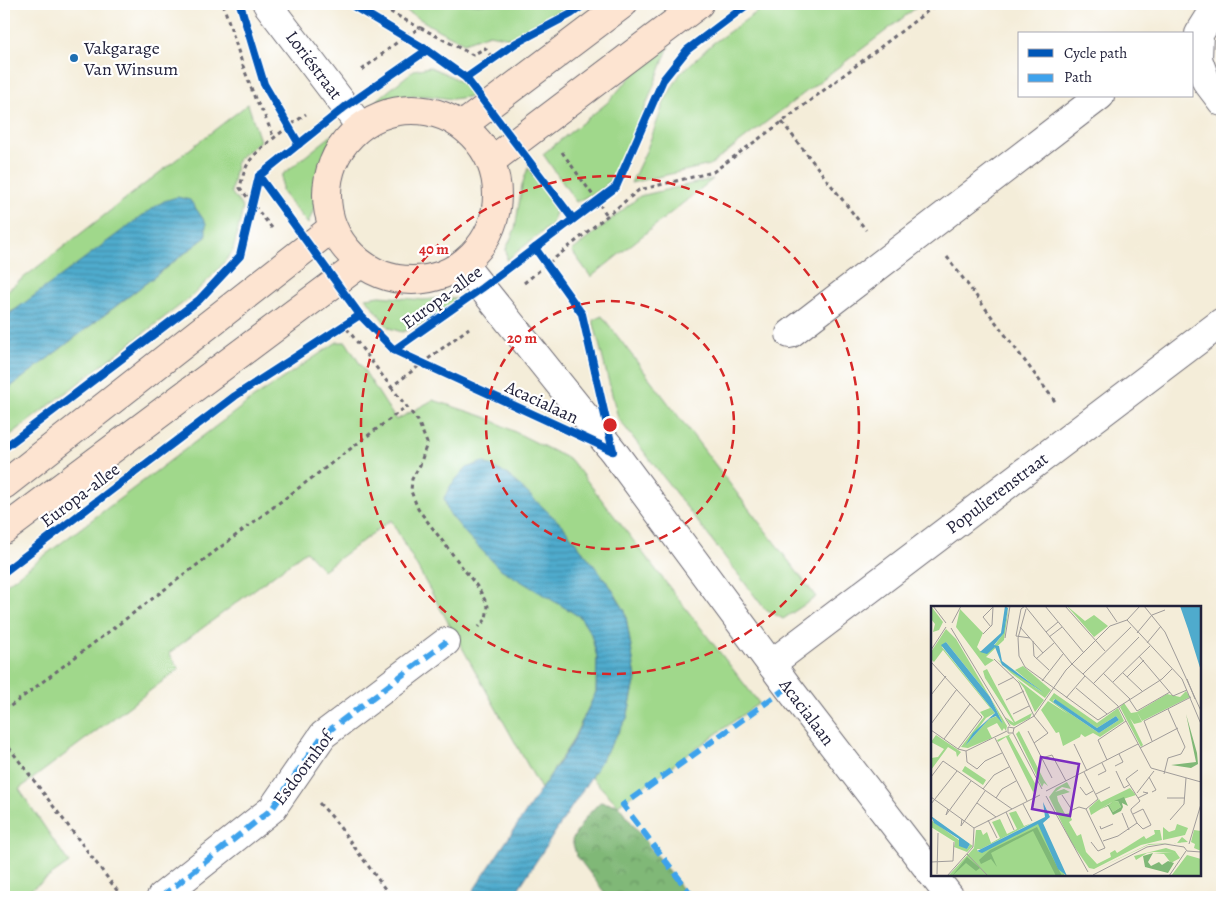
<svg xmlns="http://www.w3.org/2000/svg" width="1226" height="901" viewBox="0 0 1226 901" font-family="Alegreya,serif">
  <defs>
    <pattern id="forest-crowns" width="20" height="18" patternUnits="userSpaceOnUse" patternTransform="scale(1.25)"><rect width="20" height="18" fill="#80b877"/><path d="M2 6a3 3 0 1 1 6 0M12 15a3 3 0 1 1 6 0" fill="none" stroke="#689563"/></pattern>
    <pattern id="water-rules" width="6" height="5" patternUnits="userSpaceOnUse" patternTransform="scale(1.25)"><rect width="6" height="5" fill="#4fabcd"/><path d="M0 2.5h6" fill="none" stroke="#418ba8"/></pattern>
  </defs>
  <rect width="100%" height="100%" fill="#fff"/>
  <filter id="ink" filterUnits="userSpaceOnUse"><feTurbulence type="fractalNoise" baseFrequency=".02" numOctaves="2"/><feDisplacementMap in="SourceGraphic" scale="10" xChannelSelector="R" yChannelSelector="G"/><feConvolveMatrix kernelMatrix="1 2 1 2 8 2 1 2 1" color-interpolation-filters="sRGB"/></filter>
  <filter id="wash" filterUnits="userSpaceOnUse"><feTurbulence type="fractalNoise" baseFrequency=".0096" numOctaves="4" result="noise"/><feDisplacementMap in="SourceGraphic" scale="20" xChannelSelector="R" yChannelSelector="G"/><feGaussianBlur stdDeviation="1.12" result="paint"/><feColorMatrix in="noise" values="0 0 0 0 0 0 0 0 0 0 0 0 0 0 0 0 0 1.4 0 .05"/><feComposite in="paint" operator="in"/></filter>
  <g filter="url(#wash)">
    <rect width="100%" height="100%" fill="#f4edd9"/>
    <g fill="#a0d88b" stroke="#617d63">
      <polygon points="395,4 575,4 516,39 489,34 464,43 438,30"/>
      <polygon points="768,4 921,4 710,165 631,183 647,149 665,100 680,74 712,44"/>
      <polygon points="669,46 633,139 620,167 604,188 576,202 543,154 607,103 637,70"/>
      <path d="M430 67C447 74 464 81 475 96L452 99 429 96H406L376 101 414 70Z"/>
      <polygon points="248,104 260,141 237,160 231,192 243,208 233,251 216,272 191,297 4,440 4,392 206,237 12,311 4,318 4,293"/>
      <polygon points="337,131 328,146 322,162 316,184 315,206 308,224 282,192 282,175"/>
      <polygon points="528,168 548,195 555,211 552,224 507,260 506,249 515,229 522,185"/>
      <polygon points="713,179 591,277 572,251 640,196"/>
      <polygon points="380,296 423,300 443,298 457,299 429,321 402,332 389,328 366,298"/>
      <polygon points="602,316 816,597 783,619 764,608 618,418 593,320"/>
      <polygon points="337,342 346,342 396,420 433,400 485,417 571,460 759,703 618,805 591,777 627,718 636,678 625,611 610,586 562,525 563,606 580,617 591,634 597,657 596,692 571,743 541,789 391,520 323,570 306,551 169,653 179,669 19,789 69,863 20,897 4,897 4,586 252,399"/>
    </g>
    <polygon fill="url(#forest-crowns)" stroke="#516d59" points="600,802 618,805 688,897 608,897 576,855 572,840 586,817"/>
    <g fill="url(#water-rules)" stroke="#386684">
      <polygon points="177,197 190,200 206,223 206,237 4,392 4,318 147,212 164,201"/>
      <polygon points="483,462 508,475 562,525 610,586 625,611 636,678 627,718 591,777 513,897 469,897 572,743 596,692 597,657 591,634 580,617 499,568 467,535 448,512 444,498 451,485 466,468"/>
    </g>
  </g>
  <g filter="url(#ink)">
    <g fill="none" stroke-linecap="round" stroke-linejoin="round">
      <defs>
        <g id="minor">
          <polyline points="1222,4 1214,10 1199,34 1198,59 1206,81 1222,102"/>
          <polyline points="463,264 613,451 788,687 932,874"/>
          <polyline points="790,334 1100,96"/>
          <polyline points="771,664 1222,322"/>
          <polyline points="933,875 950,897"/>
          <polyline points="161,897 272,809 323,735 446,642"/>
        </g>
        <polyline id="tertiary" points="267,4 360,126"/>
        <g id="secondary">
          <circle cx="412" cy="195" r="85"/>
          <polyline points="463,125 623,4"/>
          <polyline points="491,161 699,4"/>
          <polyline points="4,485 332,228"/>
          <polyline points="4,530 360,264"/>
        </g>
      </defs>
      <use href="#minor" stroke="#6c6972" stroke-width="30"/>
      <use href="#tertiary" stroke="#6c6972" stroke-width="30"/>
      <use href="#secondary" stroke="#6c6972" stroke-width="30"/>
      <g stroke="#6c6972" stroke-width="3" stroke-dasharray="4 4" stroke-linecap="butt">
        <polyline points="223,4 243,66 256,101 263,112 274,138"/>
        <polyline points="376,4 420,28"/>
        <polyline points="362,70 405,36 421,28 473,55 485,48 493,59"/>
        <polyline points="782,122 866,230"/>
        <polyline points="562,152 607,215"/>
        <path d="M272 228 240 188C242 179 244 170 249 162 259 147 290 126 306 114"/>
        <polyline points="947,257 1057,404"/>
        <polyline points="524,283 639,190 713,172 782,122 937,4"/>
        <polyline points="342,322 391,387 469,328"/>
        <polyline points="391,387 418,421 427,443 420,465 412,479 411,491 418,509 479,589 488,606 486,619 479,627"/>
        <polyline points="4,711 407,406"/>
        <polyline points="4,741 122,897"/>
        <polyline points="319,803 333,818 391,897"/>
      </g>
      <use href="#minor" stroke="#fff" stroke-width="28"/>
      <use href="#tertiary" stroke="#fff" stroke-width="28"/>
      <use href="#secondary" stroke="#fde4d1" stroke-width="28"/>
      <g stroke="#3ea2ec" stroke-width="6" stroke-dasharray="12 6" stroke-linecap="butt">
        <polyline points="161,897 272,809 323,735 446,642"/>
        <polyline points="693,897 623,805 788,687"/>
      </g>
      <defs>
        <g id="cycleway">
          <polyline points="240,4 264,84 299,144"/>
          <polyline points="350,4 427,50"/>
          <polyline points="466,78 573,219"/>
          <polyline points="259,176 360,315"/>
          <polyline points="535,248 582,314 613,451"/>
          <polyline points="394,350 613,451"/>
          <polyline points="4,448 199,300 240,256 259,176 345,107 427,50 466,78 516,43 571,14 585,4"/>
          <polyline points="4,572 235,396 360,315 394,350 482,288 616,187 663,80 687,50 748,4"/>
        </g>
      </defs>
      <use href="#cycleway" stroke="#fff" stroke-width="11"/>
      <use href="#cycleway" stroke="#0057b8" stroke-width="8"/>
    </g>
  </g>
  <g fill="none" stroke="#d62828" stroke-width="2.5" stroke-dasharray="9 6">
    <circle cx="610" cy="425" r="124"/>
    <circle cx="610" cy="425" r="249"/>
  </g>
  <circle fill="#1f6fb2" stroke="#fff" stroke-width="2" cx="74" cy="58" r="5"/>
  <g text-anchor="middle" stroke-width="4.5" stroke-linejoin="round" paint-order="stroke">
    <g font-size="18" fill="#22223b" stroke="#fff" text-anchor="start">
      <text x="84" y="54">Vakgarage<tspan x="84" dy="21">Van Winsum</tspan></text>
    </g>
    <g font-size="18" fill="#22223b" stroke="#fff">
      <text transform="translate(314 65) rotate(53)" y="6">Loriéstraat</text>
      <text transform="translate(442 297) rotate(-36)" y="6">Europa-allee</text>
      <text transform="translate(542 402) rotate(25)" y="6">Acacialaan</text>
      <text transform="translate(997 493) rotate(-37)" y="6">Populierenstraat</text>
      <text transform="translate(80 495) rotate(-37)" y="6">Europa-allee</text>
      <text transform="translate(807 712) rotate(53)" y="6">Acacialaan</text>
      <text transform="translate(303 768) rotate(-53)" y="6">Esdoornhof</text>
    </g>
  </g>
  <g transform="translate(931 606)">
    <rect width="270" height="270" fill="#f4edd9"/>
    <path d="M0 0 12 16 8 24 2 26 4 18 0 13ZM78 0 73 34 55 51 63 54 54 60 25 21 29 3 52 27 46 41 49 45H59L72 28ZM136 0 154 15 163 9 177 20 163 31ZM15 23 25 33 76 120 75 125 73 122 71 125 66 117 56 122 61 132 37 142 30 141 53 111 49 106 59 102 12 44 3 56 0 53V46ZM15 36 59 91 72 118 66 110 58 113 34 140 55 112 64 107 11 41ZM66 53 112 87 84 64 92 60 120 84 114 92 80 67ZM56 63 84 116 101 107 99 112 83 120 79 118 74 111 83 117 54 72 52 65ZM86 73 113 94 104 106 93 82ZM255 85 259 91 211 115 206 106 236 88 249 91ZM123 87 166 117 187 102 193 115 169 131 162 127 154 131 150 128 149 131 132 140 128 126 125 127 110 104 117 95 137 108 118 94ZM123 93 166 122 185 110 188 114 168 127 122 96ZM193 97 200 107 206 106 211 116 203 118 199 112 212 139 210 141 189 101ZM88 125 113 174 117 180 113 177 111 181 85 128ZM80 128 78 130 106 181 100 189 102 186 75 131 67 136 66 134ZM5 129 30 146 26 151 25 146 17 141 0 164V152L7 151 13 143 0 136ZM136 176 140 183 131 181 124 186 133 183 139 186 126 190 127 195 134 208 138 207 141 214 138 216 146 230 150 228 155 246 166 258 180 251 179 247 184 244 186 247 213 230 215 233 224 228 223 224H229L231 234 210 239 163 263 158 262 140 236 118 191 125 182ZM199 182 205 189 183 196 187 195 190 201 182 206 178 199 181 196 160 209 158 202 168 193 170 196ZM85 205 93 220 101 217 50 243H46L47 246 109 215 134 270H17L43 242 45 224H50L52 229 56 226 60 237 69 232 61 216 69 213 76 228 86 223 78 207ZM0 214 28 234 36 243 39 238 42 240 36 246 23 241 24 236 0 221ZM246 218 257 222 254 229 232 234V221L238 226 244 224ZM263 224 270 225V245L263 242 264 238 260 236ZM251 231 257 236 217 239 164 264 218 238 246 237ZM235 242 244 245 249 252 240 257 233 248 222 247H241L223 246 216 247 205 254 203 250Z" fill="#a0d88b" fill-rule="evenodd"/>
    <path d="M255 108 266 147 267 158 260 162 240 159 265 156ZM193 191 197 200 191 197 192 201 190 205 182 209 177 200 170 203 182 196 178 199 182 206 190 201 187 195H183ZM106 221 131 270H125L102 225 60 247 66 261 60 253 50 258 48 254 59 244ZM222 247 217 256 220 260 228 256 231 259 237 255 243 257 237 267 214 261 212 250ZM36 251 49 262 45 265 35 257 21 270Z" fill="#80b877"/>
    <path d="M34 160 55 174 52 179 31 165ZM256 249 270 253V270H240Z" fill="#a0d88b"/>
    <path d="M74 0 77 2 73 27 63 39 68 40 71 55 113 87 71 59 64 41 56 48 49 46 70 27ZM249 0H270V65L257 23ZM15 36 59 91 72 118 65 110 58 113 34 140 42 127 64 107 10 39ZM124 93 166 122 185 110 188 114 168 127 122 96ZM112 196 119 211 112 217 136 270 127 263 107 218 51 247 46 245 114 211ZM0 210 39 238 36 243 28 240V233L3 217Z" fill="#4fabcd"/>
    <path fill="none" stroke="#a09c9a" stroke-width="1" d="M2 0 15 17M94 0 141 58 187 100 220 162 270 176M94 0 90 3 85 30 99 32M114 0 153 47M134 0 174 45M175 0 186 16M213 0 234 26 270 105M95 3 87 32 88 50 94 61 167 114 231 73 241 63M196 14 251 73 270 118M21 17 30 0M60 21 52 11 62 1M89 21 112 47M20 22 79 120M115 26 127 16M206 27 221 9 234 4M52 28 61 19 62 1M118 31 131 21M74 32 79 0M102 35 103 50 118 64M216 37 230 20M0 44 15 21M208 50 242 90 256 84M63 53 88 77 103 110 117 127 103 137M105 53 123 37M0 56 51 111 27 143M172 67 199 93M192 67 211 85M152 68 200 21M196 71 213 54M256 73 264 93M111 75 132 48M182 76 219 40M162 78 208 31M67 79 83 71M145 82 176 108M0 89 15 70M135 92 154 70M198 93 206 105 239 86M75 94 93 85M82 108 98 100M0 118 26 83M83 122 103 110 135 64 179 20 196 14 209 0M0 124 27 143 35 145 76 125M97 125 121 172M82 127H77V121L83 122 82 127 111 183M64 132 96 195M13 133 39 98M221 135 213 115 260 91M143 138 156 165M209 142 247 122M35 145 36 156 46 163 54 155 71 147M111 152 121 149 135 175M176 154 167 134 195 115M184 160 192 156 188 148M185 165 193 182 198 179M153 166 167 193 155 203M233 168 237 152 250 148 254 141 237 103M167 169 175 165 171 157M0 171 12 155 81 203M218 171 225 184 221 186M195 173 209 195 200 203V205L206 217 212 223 220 219 212 203 202 208M195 173 207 164M149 181 155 189 162 185M52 183 63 169 78 161M115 185 207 138M206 187 223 165M165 188 179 181M131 189 141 204 148 201 155 203M115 190 157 266M0 191 43 222M65 192 71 183 85 175M207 192 217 187 212 186M236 192H254M46 197 65 211M0 198 26 165M92 198 101 215M17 203 15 209 40 175M155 203 174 242 167 245 160 236M75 206 83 224M191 207 198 224M31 213 30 220 54 185M57 214 66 232M239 214 253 198 255 172M169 220 170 223 182 218M43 222 109 189M172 235 187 230 206 217M258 238 270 198M253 241 256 245 270 246M36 248 57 270M0 256 22 255 23 236M6 268 7 227M162 269 216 241 234 238 253 241M16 270 42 241 43 222M238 270 255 245"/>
    <path fill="#7b2cbf" fill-opacity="0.15" stroke="#7b2cbf" stroke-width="2.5" d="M110 151 148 158 139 210 101 203Z"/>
    <rect width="270" height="270" fill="none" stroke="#22223b" stroke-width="2.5"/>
  </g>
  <circle cx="610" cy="425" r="8" fill="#d62828" stroke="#fff" stroke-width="2.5"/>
  <g font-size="15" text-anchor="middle" font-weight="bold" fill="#d62828" stroke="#fff" stroke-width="4.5" stroke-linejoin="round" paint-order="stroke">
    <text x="434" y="254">40 m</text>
    <text x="522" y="343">20 m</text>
  </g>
  <rect width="1226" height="901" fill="none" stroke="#fff" stroke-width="20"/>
  <rect x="1018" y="32" width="175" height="65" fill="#ffffff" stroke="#a7a7b1"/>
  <rect x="1028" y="49" width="25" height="8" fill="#0057b8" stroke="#a7a7b1"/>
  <text x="1064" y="58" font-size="15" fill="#22223b">Cycle path</text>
  <rect x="1028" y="74" width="25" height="8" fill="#3ea2ec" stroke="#a7a7b1"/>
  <text x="1064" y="82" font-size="15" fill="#22223b">Path</text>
</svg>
